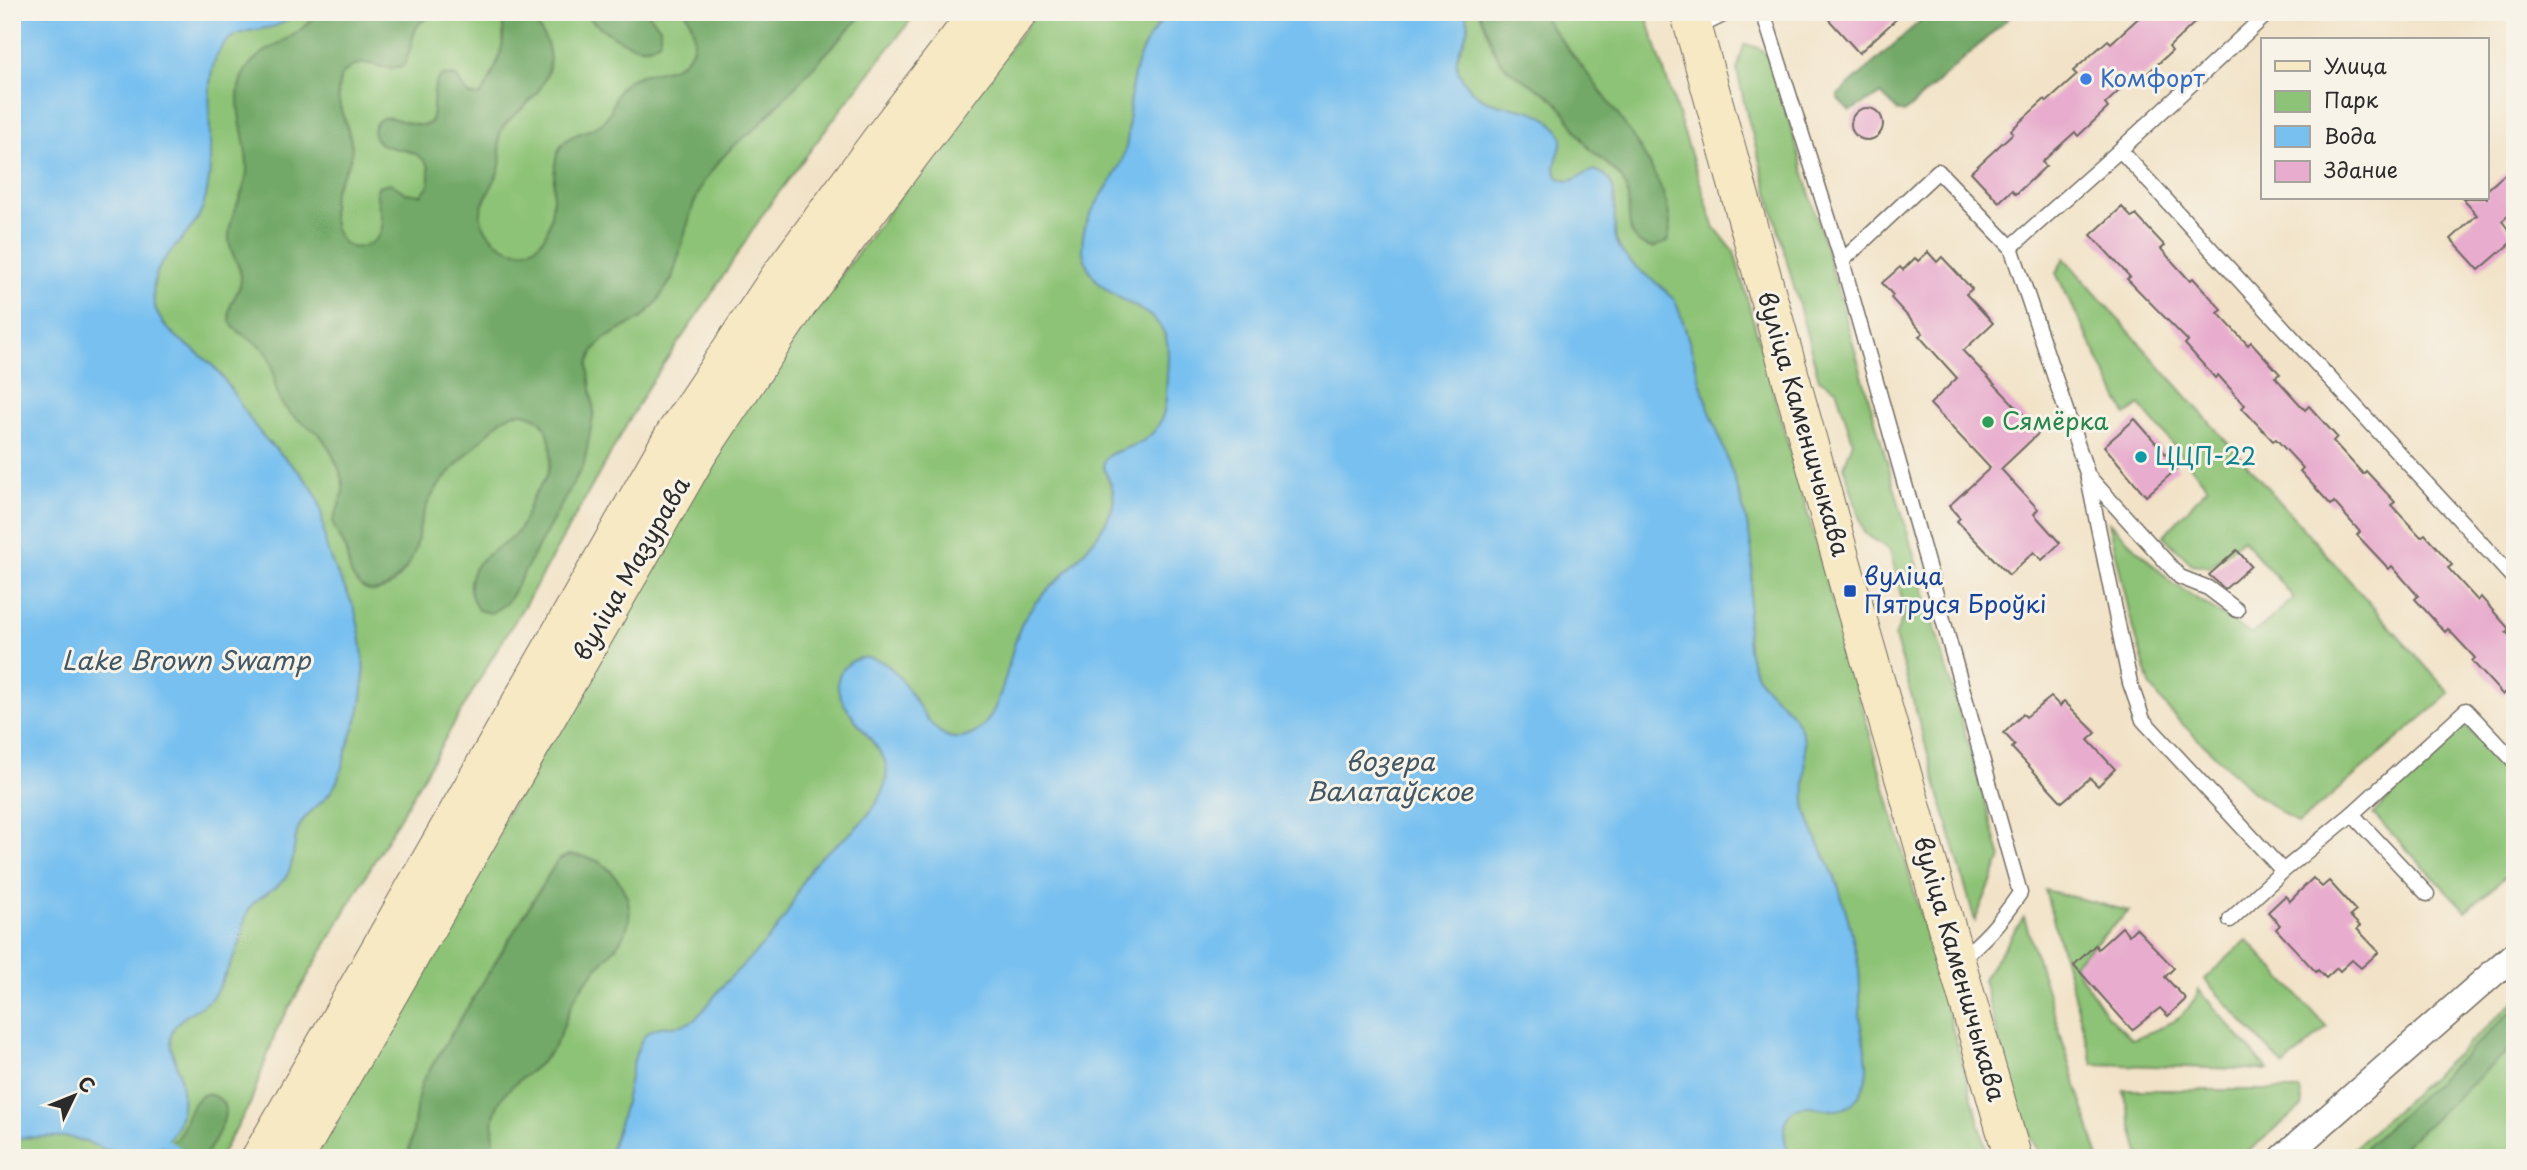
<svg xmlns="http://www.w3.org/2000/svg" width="2527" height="1170" viewBox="0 0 2527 1170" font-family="'Playpen Sans',sans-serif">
  <rect width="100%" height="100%" fill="#f7f3e8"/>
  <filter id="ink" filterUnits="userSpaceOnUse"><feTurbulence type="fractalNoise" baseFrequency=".0143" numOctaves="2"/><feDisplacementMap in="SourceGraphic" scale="14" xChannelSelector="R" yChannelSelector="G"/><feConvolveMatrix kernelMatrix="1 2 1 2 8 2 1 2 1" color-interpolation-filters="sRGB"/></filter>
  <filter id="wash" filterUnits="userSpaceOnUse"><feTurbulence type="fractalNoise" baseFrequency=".00686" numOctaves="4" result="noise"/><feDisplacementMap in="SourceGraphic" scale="28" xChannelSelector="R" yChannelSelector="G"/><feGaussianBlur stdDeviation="1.57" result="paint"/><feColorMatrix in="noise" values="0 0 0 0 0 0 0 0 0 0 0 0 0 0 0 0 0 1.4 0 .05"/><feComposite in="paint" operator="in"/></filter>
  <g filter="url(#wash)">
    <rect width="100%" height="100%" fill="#f2e3c8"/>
    <g fill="#8dc376" stroke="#5c7750" stroke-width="2">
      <polygon points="12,12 917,12 839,112 765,211 711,295 648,387 530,596 492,658 277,1029 250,1104 219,1158 12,1158"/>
      <polygon points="1037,12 1645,12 1714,226 1734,252 1989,1158 311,1158 723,434"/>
      <path d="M1744 45C1762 45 1767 54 1774 69L2001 858 1975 921 1895 637 1905 611 1890 550 1864 533 1844 466 1853 442 1836 389 1819 379 1746 111 1737 70Z"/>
      <polygon points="2064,258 2450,694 2298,824 2253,792 2172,714 2150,685 2130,616 2109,522 2170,581 2252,635 2294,598 2243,539 2210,567 2192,564 2163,536 2208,487 2140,405 2126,415 2056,273"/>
      <polygon points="2465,725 2515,779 2515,868 2466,911 2373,814"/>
      <path d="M2045 890 2129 911 2073 964 2107 1015 2132 1039C2160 1029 2188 1020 2199 990L2268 1070 2093 1064Z"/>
      <path d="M2024 917 2099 1158H2046C2019 1141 1992 1014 1983 979Z"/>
      <polygon points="2247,940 2327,1027 2284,1066 2204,979"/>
      <polygon points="2515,1001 2515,1158 2343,1158"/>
      <polygon points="2123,1090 2300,1090 2303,1106 2240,1158 2140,1158"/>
    </g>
    <g fill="#72a967" stroke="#4e6a49" stroke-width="2">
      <path d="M318 12H443C404 23 419 36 404 65 379 76 365 49 341 76 331 105 350 121 352 148 352 166 338 177 334 192 328 211 334 256 364 246 399 233 371 206 378 186L390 183 406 193 421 195 429 185V167C413 139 378 158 373 131 381 100 409 133 430 123 437 108 428 87 442 75L456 77 469 95 479 96C489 86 502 54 503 39 504 29 501 21 507 12H524C556 41 559 72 528 103 520 112 507 119 502 129 495 141 503 153 500 166 493 196 463 212 496 241 503 247 511 251 520 251 563 249 549 181 557 155 566 125 597 140 611 110 615 100 616 90 625 83 645 67 677 77 691 52 698 39 693 25 686 12H865L755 129 732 147 716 165 703 183 693 206 672 279 656 303 642 318 604 339 594 350 588 365 594 412 584 464 511 596 505 604 491 613 478 610C471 598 467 587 472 574 480 552 506 548 519 530 526 519 528 506 534 495 538 489 543 483 546 477 554 457 554 423 530 415 518 410 509 415 500 421 479 443 455 464 437 488 430 498 424 510 421 522 418 532 418 543 414 553 407 572 381 605 359 585 346 573 350 560 344 546 341 537 334 532 333 522 336 510 344 499 343 486 343 473 326 438 315 431 303 422 291 417 282 404 271 387 277 365 264 350 255 338 233 335 230 319 226 303 241 293 241 279 241 264 229 253 229 239 228 216 245 195 247 172 249 142 230 106 242 77 254 51 278 47 299 31 306 26 312 19 318 12Z"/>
      <path d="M582 12H647L660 27V40C641 62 598 27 582 12Z"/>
      <path d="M1478 12H1540C1572 59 1690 186 1667 242L1653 248C1615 240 1637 205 1623 181 1614 167 1599 159 1588 147 1575 132 1568 112 1553 99 1538 85 1518 80 1504 65 1490 51 1490 29 1478 12Z"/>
      <polygon points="1930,12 2015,12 1904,113 1898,111 1881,94 1850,111 1838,99 1838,95"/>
      <path d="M568 855C590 855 606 862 618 880 653 932 601 954 577 994 565 1014 563 1038 547 1056 532 1074 508 1083 498 1105 490 1122 494 1140 496 1158H406C416 1135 413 1107 422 1082L557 861Z"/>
      <polygon points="2515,1008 2515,1044 2391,1158 2355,1158"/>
      <path d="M205 1094C245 1098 214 1141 204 1158H152C161 1151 171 1145 178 1136 189 1121 187 1102 205 1094Z"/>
    </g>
    <g fill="#77c0f0" stroke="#51768e" stroke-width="2">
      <path d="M12 12H302C293 17 284 23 275 26 254 32 235 28 221 48 195 84 225 168 198 218 180 249 148 260 154 302 159 333 194 346 214 367 233 388 244 414 262 435 279 455 305 472 317 497 324 513 322 532 327 549 333 571 348 589 355 611 363 641 367 678 360 709 357 723 350 737 346 752 343 764 341 776 334 787 325 803 307 810 299 827 292 843 296 862 286 877 277 890 261 894 251 906 243 917 244 930 240 942 234 957 222 983 213 996 202 1010 181 1013 173 1030 167 1042 173 1053 177 1066 186 1095 186 1128 159 1148 131 1169 101 1144 73 1138 53 1135 32 1138 12 1138Z"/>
      <path d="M1171 12H1463C1480 33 1448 51 1459 72 1481 119 1521 97 1550 121 1555 126 1561 131 1562 138 1563 152 1541 179 1571 181L1593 170C1627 177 1609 220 1617 242 1628 270 1658 278 1675 301 1688 330 1695 366 1705 397 1722 448 1746 499 1752 553 1756 588 1741 623 1750 658 1760 694 1786 699 1799 725 1812 751 1801 782 1806 809 1813 839 1832 863 1840 892 1848 916 1855 943 1859 969 1861 988 1859 1007 1861 1027 1863 1039 1866 1051 1867 1063 1868 1083 1858 1109 1835 1110 1826 1111 1818 1106 1809 1106 1779 1105 1781 1139 1791 1158H608C614 1139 621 1121 625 1102 630 1082 632 1056 643 1038 656 1019 679 1032 695 1019 707 1008 716 993 727 981 747 960 767 944 783 920 795 901 801 878 816 862 823 853 833 848 841 841 856 829 871 814 880 797 885 788 888 776 886 765 879 737 815 694 846 666 852 660 860 657 868 658 914 659 922 760 973 734 1004 717 1007 655 1022 623 1031 604 1045 593 1059 579 1077 559 1099 538 1110 514 1123 485 1097 472 1105 459 1111 448 1145 450 1159 424 1167 410 1166 391 1167 375 1168 364 1169 353 1167 342 1159 300 1096 306 1084 256 1075 220 1107 194 1120 165 1130 144 1128 123 1130 100 1133 65 1144 36 1171 12Z"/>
    </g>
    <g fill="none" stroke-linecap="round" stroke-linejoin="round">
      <polyline stroke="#77c0f0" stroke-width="7" points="165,1142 191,1158"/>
    </g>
    <g id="blocks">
      <g fill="#e8adce">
        <polygon points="1822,12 1904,12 1859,53"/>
        <polygon points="2145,12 2206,12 2169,47 2172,51 2141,79 2137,74 2105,104 2108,108 2078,136 2075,132 2042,162 2046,166 2016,194 2012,190 1999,202 1971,172 2013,133 2011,130 2045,99 2047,102 2077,75 2073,71 2108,40 2111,43"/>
        <circle cx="1867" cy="124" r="16"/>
        <polygon points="2515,165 2515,210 2502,221 2515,239 2479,270 2451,239 2477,215 2462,198 2487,198 2487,190"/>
        <polygon points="2122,207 2132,218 2136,215 2165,246 2161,249 2190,281 2193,278 2222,310 2218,313 2248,345 2251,342 2280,374 2275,377 2305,410 2309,406 2337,437 2333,441 2363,474 2366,471 2395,502 2391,505 2421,537 2425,534 2452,565 2448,568 2478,601 2481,597 2509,629 2506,632 2515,641 2515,683 2503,695 2472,661 2475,658 2448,629 2445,632 2415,599 2418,596 2392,566 2389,569 2357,535 2360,532 2334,502 2331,505 2300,471 2303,468 2276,439 2273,441 2242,408 2245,405 2218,375 2215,378 2185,344 2188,341 2127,279 2130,277 2091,235"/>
        <polygon points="1928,252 1937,262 1942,257 1972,289 1966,294 1993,323 1963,351 2040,432 2001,469 2038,509 2034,514 2060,543 2042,560 2034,552 2009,575 1957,521 1960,518 1949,506 1990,468 1930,404 1957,378 1919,336 1923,333 1891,298 1893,295 1882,283 1900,267 1903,270 1915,258 1918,261"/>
        <polygon points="2135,419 2178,468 2146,496 2104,446"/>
        <polygon points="2237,550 2251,566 2225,589 2209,575"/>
        <polygon points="2051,697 2060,706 2064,701 2096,733 2088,740 2115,769 2098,786 2090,778 2062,802 2012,748 2015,745 2004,733 2023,714 2026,717"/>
        <polygon points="2313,878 2322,887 2329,881 2356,911 2350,916 2360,926 2357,929 2379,952 2361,968 2352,960 2340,971 2337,968 2326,978 2318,970 2316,972 2276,929 2280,925 2268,912 2285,896 2290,901"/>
        <polygon points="2122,927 2129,935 2136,928 2174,968 2165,977 2186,999 2168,1016 2160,1008 2132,1030 2074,965 2095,945 2098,949"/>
      </g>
    </g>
  </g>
  <g filter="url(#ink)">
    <use href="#blocks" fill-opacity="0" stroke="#716b62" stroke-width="2"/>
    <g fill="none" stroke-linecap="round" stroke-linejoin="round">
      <defs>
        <g id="lane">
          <path d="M1763 12 1842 261 2020 893C2002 919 1984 942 1958 960"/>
          <polyline points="1695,29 1729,12"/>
          <polyline points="2120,150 2269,12"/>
          <polyline points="2011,247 2120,150 2515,580"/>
          <polyline points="1842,261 1938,171 2011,247 2088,476 2180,577 2208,588 2237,610"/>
          <polyline points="2088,478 2130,683 2143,720 2283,871"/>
          <polyline points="2352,814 2427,894"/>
          <polyline points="2230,920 2283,871 2352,814 2466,710 2515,762"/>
        </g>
        <polyline id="street" points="2283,1158 2515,954"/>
        <g id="secondary">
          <polyline points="1689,12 1850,591 2013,1158"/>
          <polyline points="260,1158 673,436 779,277 882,138 979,12"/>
          <polyline points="295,1158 698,454 803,297 1019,12"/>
        </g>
      </defs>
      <use href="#lane" stroke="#716b62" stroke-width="17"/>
      <use href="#street" stroke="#716b62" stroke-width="29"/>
      <use href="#secondary" stroke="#716b62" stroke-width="39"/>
      <use href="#lane" stroke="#fff" stroke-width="14"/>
      <use href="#street" stroke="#fff" stroke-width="26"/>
      <use href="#secondary" stroke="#f6e9c3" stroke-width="37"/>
    </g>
  </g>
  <circle fill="#3f7fe0" stroke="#f7f3e8" stroke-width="2.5" cx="2086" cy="79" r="7"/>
  <circle fill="#2e9e5b" stroke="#f7f3e8" stroke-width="2.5" cx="1988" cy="422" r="7"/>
  <circle fill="#0f9aa8" stroke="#f7f3e8" stroke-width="2.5" cx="2141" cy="457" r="7"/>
  <rect fill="#1a4fb4" stroke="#f7f3e8" stroke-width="2.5" x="1843" y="584" width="14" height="14" rx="3.5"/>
  <g text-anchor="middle" stroke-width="6" stroke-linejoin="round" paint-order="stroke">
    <g font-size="24" fill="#366cbe" stroke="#f7f3e8" text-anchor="start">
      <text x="2100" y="87">Комфорт</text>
    </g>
    <g font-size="24" fill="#27864d" stroke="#f7f3e8" text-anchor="start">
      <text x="2002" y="430">Сямёрка</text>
    </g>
    <g font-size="24" fill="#2b2b2b" stroke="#f7f3e8">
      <text transform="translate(1803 424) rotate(74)" y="8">вуліца Каменшчыкава</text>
      <text transform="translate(632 569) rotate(-60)" y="8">вуліца Мазурава</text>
      <text transform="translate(1959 969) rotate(74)" y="8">вуліца Каменшчыкава</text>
    </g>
    <g font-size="24" fill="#0d838f" stroke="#f7f3e8" text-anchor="start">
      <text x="2155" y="465">ЦЦП-22</text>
    </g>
    <g font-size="24" fill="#164399" stroke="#f7f3e8" text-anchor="start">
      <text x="1864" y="585">вуліца<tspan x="1864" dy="28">Пятруся Броўкі</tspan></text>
    </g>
    <g font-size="26" font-style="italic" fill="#425866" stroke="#f7f3e8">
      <text x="186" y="670">Lake Brown Swamp</text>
      <text x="1390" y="771">возера<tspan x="1390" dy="30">Валатаўское</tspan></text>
    </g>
  </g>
  <rect width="2527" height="1170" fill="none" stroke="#f7f3e8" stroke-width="42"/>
  <rect x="2261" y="38" width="228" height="161" fill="#f7f3e8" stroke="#a5a39c" stroke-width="2"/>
  <rect x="2275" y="61" width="35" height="10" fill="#f6e9c3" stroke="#a5a39c" stroke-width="2"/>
  <text x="2324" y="74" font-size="21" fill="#2b2b2b">Улица</text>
  <rect x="2275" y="91" width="35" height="21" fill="#8dc376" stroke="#a5a39c" stroke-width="2"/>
  <text x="2324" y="108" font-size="21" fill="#2b2b2b">Парк</text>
  <rect x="2275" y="126" width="35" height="21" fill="#77c0f0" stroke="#a5a39c" stroke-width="2"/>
  <text x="2324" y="144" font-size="21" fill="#2b2b2b">Вода</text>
  <rect x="2275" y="161" width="35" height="21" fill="#e8adce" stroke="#a5a39c" stroke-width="2"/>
  <text x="2324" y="178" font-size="21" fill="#2b2b2b">Здание</text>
  <g transform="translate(74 1096) rotate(47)" stroke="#f7f3e8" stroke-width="5" paint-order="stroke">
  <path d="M0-5L12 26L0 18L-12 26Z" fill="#2b2b2b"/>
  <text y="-10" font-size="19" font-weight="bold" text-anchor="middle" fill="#2b2b2b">С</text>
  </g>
</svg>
